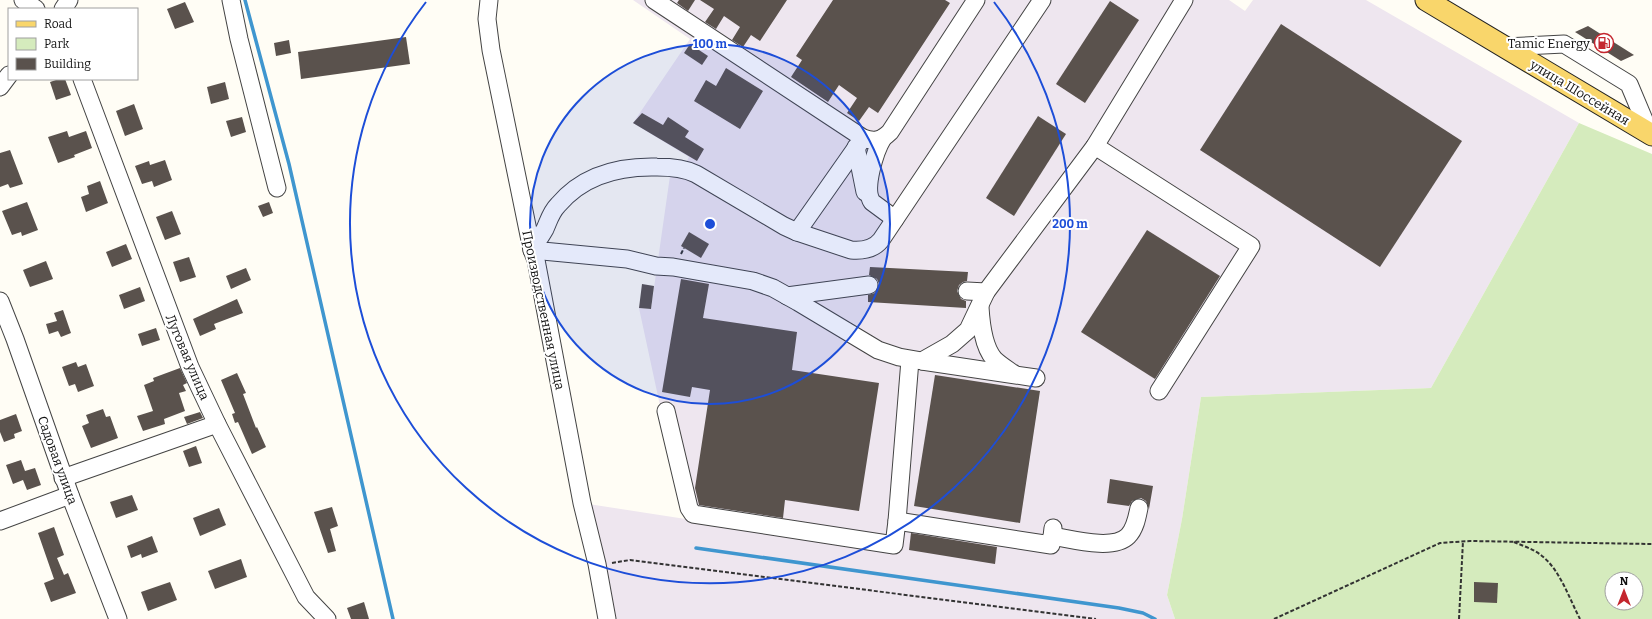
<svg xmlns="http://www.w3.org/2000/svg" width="1652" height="619" viewBox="0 0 1652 619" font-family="Bitter,serif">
  <rect width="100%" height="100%" fill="#fffdf5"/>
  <polygon fill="#eee6ef" points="633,0 1229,0 1245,11 1253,0 1366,0 1579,123 1431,388 1201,397 1182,519 1167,595 1175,619 610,619 582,503 692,520 688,517 659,401 639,308 651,309 670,176 678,177 689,157 633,123 690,39"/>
  <path fill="#d5ebbd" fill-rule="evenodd" d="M1579 123 1652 154V619H1175L1167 595 1182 519 1201 397 1431 388ZM1612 579H1636V603H1612Z"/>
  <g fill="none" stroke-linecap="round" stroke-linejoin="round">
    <g stroke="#3f96cf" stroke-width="3.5">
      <polyline points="245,0 289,164 393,619"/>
      <polyline points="696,548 1119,608 1143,613 1155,619"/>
    </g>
  </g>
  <g fill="#5a524d">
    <polygon points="679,0 695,0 688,11 677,3"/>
    <polygon points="700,0 787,0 760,41 751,35 743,47 732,40 740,27 724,16 716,29 705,22 714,9"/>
    <polygon points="833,0 945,0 950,3 878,113 869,107 859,121 847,113 857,98 839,85 828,102 791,77 802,60 796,56"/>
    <polygon points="1110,1 1139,20 1085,103 1056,84"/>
    <polygon points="185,2 194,22 175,29 167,9"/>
    <polygon points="1281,24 1462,141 1380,267 1200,150"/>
    <polygon points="1588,26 1634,55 1621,61 1575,32"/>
    <polygon points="406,37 410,64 301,79 298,52"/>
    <polygon points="289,40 291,53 276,56 274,43"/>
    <polygon points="690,44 708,56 702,65 684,53"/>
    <polygon points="726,68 763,91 740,129 694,101 706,80 716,86"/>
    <polygon points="59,79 65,79 71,95 56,100 50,82"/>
    <polygon points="225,82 229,99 211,104 207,87"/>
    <polygon points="134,104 143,129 125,136 116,111"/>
    <polygon points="642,113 663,125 668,117 689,131 685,137 704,149 697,161 633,123"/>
    <polygon points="1038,116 1066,134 1014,216 986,198"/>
    <polygon points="242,117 246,132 231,137 226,121"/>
    <polygon points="67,131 69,137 86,131 92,148 74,155 75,157 58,163 48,137"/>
    <polygon points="10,150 23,184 10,188 8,184 0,187 0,153"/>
    <polygon points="165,160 172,180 154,187 152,181 142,184 135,166 149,161 150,165"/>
    <polygon points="100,181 108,203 86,212 81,197 89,194 87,186"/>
    <polygon points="27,202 38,230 22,236 21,232 12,235 2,211"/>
    <polygon points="269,202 273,213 263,217 258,206"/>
    <polygon points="172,211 181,234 165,240 156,217"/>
    <polygon points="1147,230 1220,276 1155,379 1081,332"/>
    <polygon points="689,232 709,244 701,258 681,246"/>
    <polygon points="126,244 132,259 112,267 106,252"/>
    <polygon points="189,257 196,277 180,282 173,262"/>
    <polygon points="46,261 53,279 30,287 23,270"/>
    <polygon points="870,267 968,272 967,281 963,282 959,285 957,291 961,299 966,301 966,308 868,302 868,295 875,293 879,284 877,279 869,275"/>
    <polygon points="246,268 251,280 231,289 226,276"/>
    <polygon points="681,279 709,284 703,318 797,332 792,370 879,383 859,511 785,500 783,518 699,505 695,488 710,390 692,387 690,397 662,392"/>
    <polygon points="642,284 654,286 651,309 639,308"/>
    <polygon points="140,287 145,301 124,309 119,295"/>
    <polygon points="237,299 243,313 214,324 216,329 200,336 193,319"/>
    <polygon points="63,310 71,333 61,337 58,331 49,334 46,324 57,321 54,313"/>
    <polygon points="156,328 160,340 142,346 138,334"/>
    <polygon points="76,362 78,367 86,364 94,386 78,392 75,384 69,386 62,367"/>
    <polygon points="180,368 187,383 183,385 186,391 179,393 185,411 164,419 165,424 143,431 137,416 153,411 144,385 154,381 153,378"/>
    <polygon points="237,373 246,393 243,394 256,428 257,427 266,447 252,454 238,422 235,423 232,414 235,413 221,380"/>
    <polygon points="935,375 1040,391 1020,523 914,506"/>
    <polygon points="103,409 106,417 110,416 118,438 91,448 82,426 89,423 86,415"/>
    <polygon points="200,412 203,418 187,424 184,417"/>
    <polygon points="16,414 22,431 14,434 15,438 4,442 0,432 0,420"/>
    <polygon points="196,446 202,463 189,467 183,451"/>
    <polygon points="21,460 25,471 35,468 41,485 27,490 23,480 13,484 6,465"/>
    <polygon points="1110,479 1153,486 1149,509 1146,501 1141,498 1132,501 1129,506 1107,503"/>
    <polygon points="132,495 138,510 116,518 110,502"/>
    <polygon points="332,507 338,526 330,529 336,551 328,553 314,512"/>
    <polygon points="219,508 226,525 200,536 193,518"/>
    <polygon points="54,527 64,555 57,558 64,575 68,573 76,593 51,602 44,583 54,579 38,533"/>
    <polygon points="911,533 997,547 995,564 909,550"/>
    <polygon points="152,536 158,552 142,558 141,554 131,558 127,546"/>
    <polygon points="241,559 247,577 215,589 208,571"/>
    <polygon points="170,582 177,600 148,611 141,592"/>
    <polygon points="1474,582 1498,583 1497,603 1474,602"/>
    <polygon points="364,602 369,619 351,619 347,608"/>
  </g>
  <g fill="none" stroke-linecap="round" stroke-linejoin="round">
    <defs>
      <g id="minor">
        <polyline points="23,0 36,9"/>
        <polyline points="231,0 239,39 277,188"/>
        <polyline points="489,0 487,19 491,50 532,250 536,260 582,503 597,564 607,619"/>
        <path d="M654 0 863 138C874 142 881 141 890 132L976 0"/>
        <path d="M1042 0 881 240C874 249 863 251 851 250L797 232 784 226 696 174C684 168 671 167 657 167 620 166 583 175 558 205 551 212 549 220 545 229 541 236 536 243 532 250L627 259 656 266 673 267 753 281 773 288 798 302 878 350 899 357 922 361 952 344 968 330 986 292 1095 146 1184 0"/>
        <polyline points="63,9 69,0"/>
        <polyline points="1504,47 1564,44 1629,84 1650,134"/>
        <polyline points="82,79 190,367 217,424 306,597 327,619"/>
        <polyline points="0,87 9,75"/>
        <path d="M883 138C875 151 863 189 872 202L895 219"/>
        <polyline points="1095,146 1251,246 1159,391"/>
        <polyline points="856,147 865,192"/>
        <polyline points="797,232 863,138"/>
        <polyline points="967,291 986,292"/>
        <polyline points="787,296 869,285"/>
        <polyline points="0,301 15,339 70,495 118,619"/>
        <path d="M980 307C981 324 983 346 994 359 1000 365 1007 369 1014 374"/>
        <polyline points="922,361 1036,378"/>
        <polyline points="666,411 689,508 693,514 894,545 897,521 910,360"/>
        <polyline points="63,478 217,424"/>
        <polyline points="0,521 70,495"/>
        <polyline points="897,521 1051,545 1053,528"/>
        <path d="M1052 536C1071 539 1113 551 1128 536 1135 529 1137 518 1139 508"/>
      </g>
      <polyline id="major" points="1426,0 1652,135"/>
    </defs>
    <use href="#minor" stroke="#444" stroke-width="19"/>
    <use href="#major" stroke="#222" stroke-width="23"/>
    <g stroke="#333" stroke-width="2" stroke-dasharray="4 2" stroke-linecap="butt">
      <polyline points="681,254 684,248"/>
      <path d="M1514 542C1523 546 1534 549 1542 556 1560 570 1569 598 1580 619"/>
      <polyline points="612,563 630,560 1096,619"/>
      <polyline points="1274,619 1440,543 1470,541 1652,544"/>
      <polyline points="1459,619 1463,541"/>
    </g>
    <use href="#minor" stroke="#fff" stroke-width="17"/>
    <use href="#major" stroke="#f9d66b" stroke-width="21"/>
  </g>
  <circle cx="710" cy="224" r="180" fill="#1d4ed8" fill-opacity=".12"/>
  <g fill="none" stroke="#1d4ed8" stroke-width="2">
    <circle cx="710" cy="224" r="180"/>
    <path d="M994 2A360 360 0 1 1 426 2"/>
  </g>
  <defs>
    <symbol id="fuel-ring" viewBox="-11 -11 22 22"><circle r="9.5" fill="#fff" stroke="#c4262e" stroke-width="1.5"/><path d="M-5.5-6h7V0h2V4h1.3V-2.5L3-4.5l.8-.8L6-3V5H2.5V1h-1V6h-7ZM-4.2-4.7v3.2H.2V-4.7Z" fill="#c4262e"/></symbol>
  </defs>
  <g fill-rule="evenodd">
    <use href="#fuel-ring" x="1593" y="32" width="22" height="22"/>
  </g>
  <g text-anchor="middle" stroke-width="4" stroke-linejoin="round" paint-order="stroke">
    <g font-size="13" fill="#111" stroke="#fff" text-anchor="end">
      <text x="1590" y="48">Tamic Energy</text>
    </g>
    <g font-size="13" fill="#111" stroke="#fff">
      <text transform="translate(1580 92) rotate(31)" y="5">улица Шоссейная</text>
      <text transform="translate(544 310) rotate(78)" y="5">Производственная улица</text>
      <text transform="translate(188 357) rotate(67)" y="5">Луговая улица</text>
      <text transform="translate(58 460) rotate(70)" y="5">Садовая улица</text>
    </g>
  </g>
  <circle cx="710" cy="224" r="6" fill="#1d4ed8" stroke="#fff" stroke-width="2"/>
  <g font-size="12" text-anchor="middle" font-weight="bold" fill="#1d4ed8" stroke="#fff" stroke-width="4" stroke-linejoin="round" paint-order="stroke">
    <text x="710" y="48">100 m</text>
    <text x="1070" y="228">200 m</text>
  </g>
  <rect x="8" y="8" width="130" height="72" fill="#ffffff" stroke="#a0a0a0"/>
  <rect x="16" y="21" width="20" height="6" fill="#f9d66b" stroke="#a0a0a0"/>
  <text x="44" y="28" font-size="12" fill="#111111">Road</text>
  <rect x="16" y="38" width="20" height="12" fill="#d5ebbd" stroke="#a0a0a0"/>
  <text x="44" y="48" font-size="12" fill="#111111">Park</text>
  <rect x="16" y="58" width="20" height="12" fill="#5a524d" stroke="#a0a0a0"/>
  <text x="44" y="68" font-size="12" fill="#111111">Building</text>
  <g transform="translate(1624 591)"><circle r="19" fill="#ffffff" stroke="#a0a0a0"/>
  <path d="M0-3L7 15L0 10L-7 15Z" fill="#c4262e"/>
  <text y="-6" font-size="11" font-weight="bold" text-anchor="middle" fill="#111111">N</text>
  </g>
</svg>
